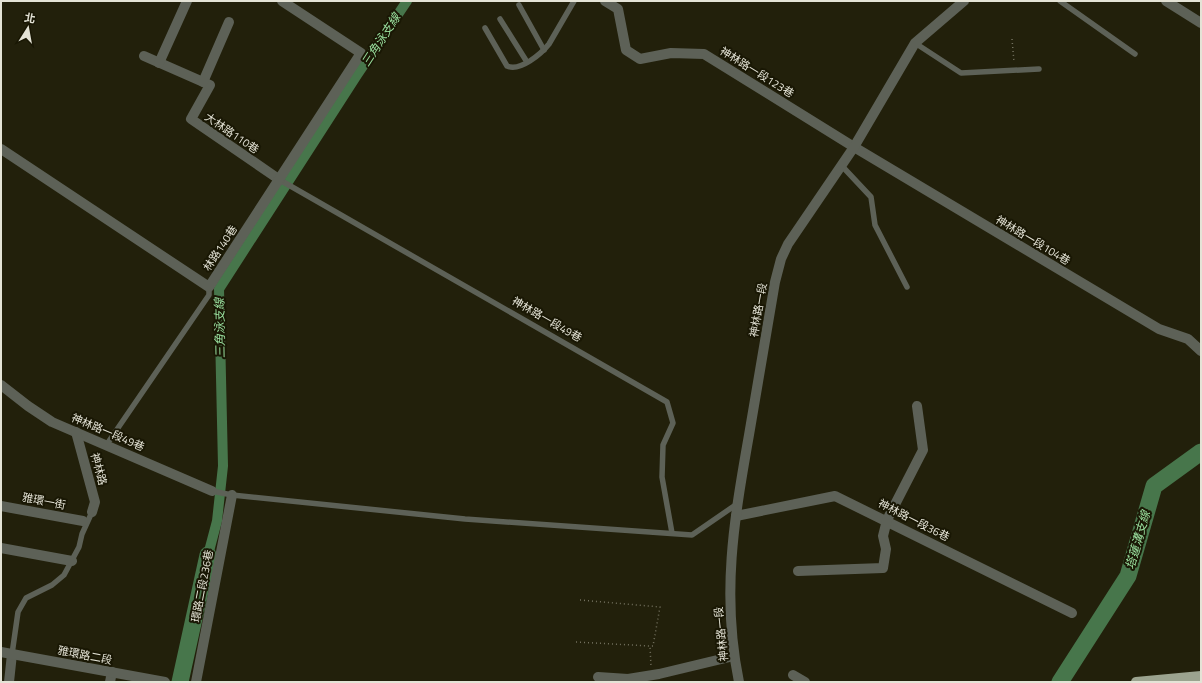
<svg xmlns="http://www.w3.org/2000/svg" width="1202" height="683" viewBox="0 0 1202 683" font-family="'Titillium Web','Noto Sans TC',sans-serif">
  <rect width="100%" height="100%" fill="#22200b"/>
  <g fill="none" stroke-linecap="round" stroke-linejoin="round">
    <polyline stroke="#47764b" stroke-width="10" points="208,555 217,521 223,466 219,289 357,75 407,1"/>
    <g stroke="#47764b" stroke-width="17">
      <polyline points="180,682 208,555"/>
      <polyline points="1060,682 1128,576 1154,486 1201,452"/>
    </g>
    <g stroke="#73715f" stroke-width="1.5" stroke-dasharray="1 3" stroke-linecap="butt">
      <polyline points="1012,39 1014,62"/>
      <polyline points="580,600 660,607 653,646 650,646"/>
      <polyline points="576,642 650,646 651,666"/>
    </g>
    <g stroke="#5d6157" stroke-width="5.5">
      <polyline points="1060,1 1135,54"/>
      <polyline points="519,5 544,50"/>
      <polyline points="500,19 527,62"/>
      <path d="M485 28 507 66C520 72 541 54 549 44L574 1"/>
      <polyline points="915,43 961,73 1039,69"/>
      <polyline points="841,165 871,197 875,225 907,287"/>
      <polyline points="280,180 667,402 673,423 663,445 662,477 672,533"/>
      <polyline points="107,444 209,295 209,287"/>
      <polyline points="212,491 232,495 465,519 692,535 737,504"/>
      <polyline points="12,654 18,612 26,598 52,585 64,575 79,547 82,534 92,512"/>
    </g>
    <g stroke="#5d6157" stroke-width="10">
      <polyline points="605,1 618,9 626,50 640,59 671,53 704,54 854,147 1159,329 1188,339 1201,351"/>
      <polyline points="1166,1 1201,23"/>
      <polyline points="144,56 210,85 191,119 280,180"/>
      <polyline points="159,63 187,1"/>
      <polyline points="203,82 229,22"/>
      <polyline points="1,149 209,287 361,53 282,1"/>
      <polyline points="1,385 28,406 52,422 212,491"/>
      <polyline points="76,432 95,502 92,512"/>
      <polyline points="1,506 83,521"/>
      <polyline points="736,516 835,496 1072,613"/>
      <polyline points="1,548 72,561"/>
      <polyline points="798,571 883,568 886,549 883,536 887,520 923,450 917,406"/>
      <polyline points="793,675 805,682"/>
      <polyline points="598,677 628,679 659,674 734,656"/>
      <polyline points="9,682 12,654"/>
      <polyline points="110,682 112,672"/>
      <polyline points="196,682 232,495"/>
    </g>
    <g stroke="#5d6157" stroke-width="10">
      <polyline points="1,652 165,682"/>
      <path d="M739 682C721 595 734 520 749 435 758 384 766 333 775 282L781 259 788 244 854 147 915 43 964 1"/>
    </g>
    <polyline stroke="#9ba38f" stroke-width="10" points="1136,682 1201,676"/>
  </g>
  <g text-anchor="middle" stroke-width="4" stroke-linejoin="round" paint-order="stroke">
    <g font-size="11" fill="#e4e3d6" stroke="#191704">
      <text transform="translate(757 72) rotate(32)" y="4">神林路一段123巷</text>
      <text transform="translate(232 133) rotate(34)" y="4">大林路110巷</text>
      <text transform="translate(1033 240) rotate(31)" y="4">神林路一段104巷</text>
      <text transform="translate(220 248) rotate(-57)" y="4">林路140巷</text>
      <text transform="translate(758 310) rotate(-80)" y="4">神林路一段</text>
      <text transform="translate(547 319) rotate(30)" y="4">神林路一段49巷</text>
      <text transform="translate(108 432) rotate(23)" y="4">神林路一段49巷</text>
      <text transform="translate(99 469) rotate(75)" y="4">神林路</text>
      <text transform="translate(44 501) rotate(11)" y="4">雅環一街</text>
      <text transform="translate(914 520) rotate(27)" y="4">神林路一段36巷</text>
      <text transform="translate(202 586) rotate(-79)" y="4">環路二段236巷</text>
      <text transform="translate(721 634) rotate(-96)" y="4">神林路一段</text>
      <text transform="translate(85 655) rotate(11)" y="4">雅環路二段</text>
    </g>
    <g font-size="12" font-style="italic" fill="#99df9e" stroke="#191704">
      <text transform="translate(381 40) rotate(-57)" y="4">三角泳支線</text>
      <text transform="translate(220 328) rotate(-91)" y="4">三角泳支線</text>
      <text transform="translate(1138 540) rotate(-74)" y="4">塔蓮溝支線</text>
    </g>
  </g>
  <rect width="1202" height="683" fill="none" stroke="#e4e3d6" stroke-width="4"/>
  <g transform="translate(28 28) rotate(11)" stroke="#191704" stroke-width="3" paint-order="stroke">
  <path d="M0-3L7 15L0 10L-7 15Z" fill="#e4e3d6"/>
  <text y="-6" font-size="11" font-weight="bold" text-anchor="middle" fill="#e4e3d6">北</text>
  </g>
</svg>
